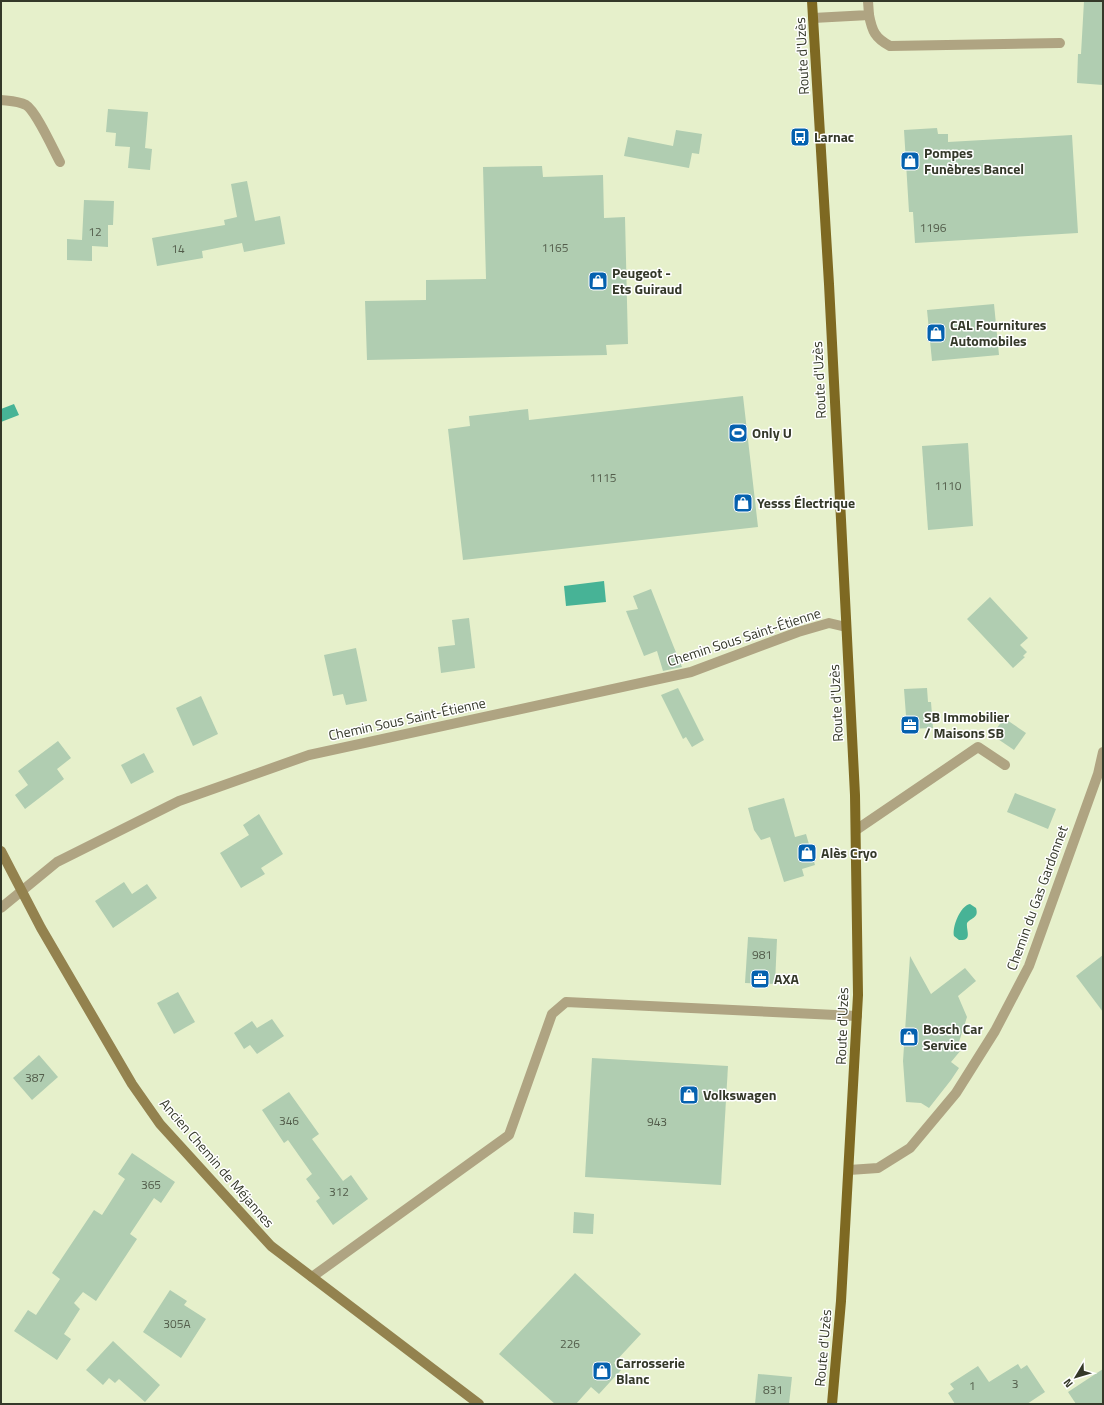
<svg xmlns="http://www.w3.org/2000/svg" width="1104" height="1405" viewBox="0 0 1104 1405" font-family="'Titillium Web',sans-serif">
  <rect width="100%" height="100%" fill="#e6f0cb"/>
  <g fill="#47b396">
    <polygon points="14,404 19,415 1,422 1,409"/>
    <polygon points="604,581 606,602 566,606 564,586"/>
    <path d="M970 904 976 908C979 918 972 917 967 923 966 931 973 941 959 940L954 936C952 927 960 906 970 904Z"/>
  </g>
  <g fill="#b0cdb1">
    <polygon points="1084,1 1103,1 1103,85 1077,83 1078,54 1081,54"/>
    <polygon points="108,109 148,112 145,148 152,149 150,170 128,168 130,147 115,146 116,133 106,132"/>
    <polygon points="937,128 938,134 948,134 948,142 1072,135 1078,233 915,243 913,212 909,212 904,130"/>
    <polygon points="676,130 702,134 699,154 692,153 689,168 624,156 628,137 673,146"/>
    <polygon points="542,166 543,177 603,175 604,218 625,217 628,344 606,345 607,355 367,360 365,301 426,300 426,280 486,279 483,167"/>
    <polygon points="247,181 255,221 280,216 285,244 244,252 242,243 202,251 203,258 157,266 152,238 225,225 224,220 237,217 231,184"/>
    <polygon points="84,200 114,201 113,225 108,225 108,247 92,246 92,261 67,260 67,239 82,240"/>
    <polygon points="994,304 999,355 932,361 927,310"/>
    <polygon points="743,396 758,527 463,560 448,429 470,426 469,416 528,409 529,420"/>
    <polygon points="968,443 973,526 928,530 922,446"/>
    <polygon points="651,589 673,645 682,667 663,671 657,651 644,656 626,611 638,609 633,596"/>
    <polygon points="990,597 1028,638 1020,645 1027,652 1023,656 1025,657 1013,668 967,619"/>
    <polygon points="469,618 475,668 441,673 438,647 455,645 452,620"/>
    <polygon points="356,648 367,701 346,705 343,694 333,696 324,655"/>
    <polygon points="678,688 704,740 692,747 686,737 683,739 661,695"/>
    <polygon points="927,688 928,702 931,702 933,728 907,729 904,689"/>
    <polygon points="201,696 218,734 193,746 176,708"/>
    <polygon points="1004,718 1026,733 1014,750 992,735"/>
    <polygon points="58,741 71,758 57,769 64,779 25,809 15,795 28,785 18,771"/>
    <polygon points="144,753 154,772 131,784 121,765"/>
    <polygon points="1015,793 1056,809 1048,829 1007,812"/>
    <polygon points="784,798 795,837 806,834 815,865 802,869 804,876 784,882 770,837 761,840 754,830 748,808"/>
    <polygon points="259,814 283,854 261,868 265,874 241,888 220,853 249,835 243,825"/>
    <polygon points="124,882 132,894 147,884 157,898 113,928 95,901"/>
    <polygon points="748,937 777,939 775,984 745,983"/>
    <polygon points="1103,955 1103,1012 1076,976"/>
    <polygon points="910,956 931,994 965,968 976,981 958,996 967,1017 958,1045 961,1050 951,1062 959,1068 951,1080 929,1108 921,1103 906,1102 903,1061"/>
    <polygon points="178,992 195,1022 174,1034 157,1003"/>
    <polygon points="272,1019 284,1036 257,1054 250,1045 244,1049 234,1033 252,1021 257,1028"/>
    <polygon points="39,1055 58,1077 32,1100 13,1078"/>
    <polygon points="592,1058 728,1066 721,1185 585,1177"/>
    <polygon points="289,1092 319,1134 312,1139 343,1181 351,1175 368,1199 333,1225 316,1201 320,1198 306,1179 312,1174 288,1140 284,1143 262,1110"/>
    <polygon points="132,1153 175,1182 161,1203 154,1198 130,1234 137,1239 96,1301 83,1292 74,1303 80,1309 64,1334 71,1339 57,1360 14,1331 28,1310 36,1315 60,1279 52,1273 94,1210 102,1215 125,1179 118,1174"/>
    <polygon points="574,1212 594,1214 593,1234 573,1233"/>
    <polygon points="575,1273 641,1334 614,1363 621,1370 599,1394 591,1387 576,1404 555,1404 499,1354"/>
    <polygon points="170,1290 187,1301 184,1305 206,1319 181,1358 143,1332"/>
    <polygon points="113,1341 160,1385 145,1402 119,1379 115,1383 109,1378 103,1385 86,1370"/>
    <polygon points="1018,1364 1021,1369 1027,1365 1045,1392 1027,1404 955,1404 948,1393 954,1389 950,1384 978,1366 989,1382"/>
    <polygon points="1103,1369 1103,1404 1076,1404 1068,1392"/>
    <polygon points="758,1374 792,1377 789,1404 755,1404"/>
  </g>
  <g fill="none" stroke-linecap="round" stroke-linejoin="round">
    <g stroke="#afa482" stroke-width="10">
      <path d="M869 15C872 31 875 38 890 46L1060 43"/>
      <polyline points="813,18 869,15 868,1"/>
      <polyline points="856,830 978,747 1005,765"/>
    </g>
    <g stroke="#afa482" stroke-width="10">
      <path d="M1 100C9 101 18 101 26 105 36 111 53 149 60 162"/>
      <polyline points="1,908 57,862 179,801 309,755 691,672 798,632 829,623 846,627"/>
      <polyline points="849,1170 878,1168 910,1148 956,1093 995,1031 1029,966 1098,774 1103,752"/>
      <polyline points="312,1277 509,1135 552,1014 566,1002 857,1016"/>
    </g>
    <polyline stroke="#93824e" stroke-width="10" points="1,851 41,928 132,1084 160,1124 271,1246 479,1404"/>
    <polyline stroke="#7e6922" stroke-width="10" points="812,1 829,284 855,795 858,995 841,1301 832,1404"/>
  </g>
  <defs>
    <symbol id="bus-square" viewBox="-11 -11 22 22"><rect x="-9" y="-9" width="18" height="18" rx="4" fill="#0561af" stroke="#fff"/><path d="M-5-6H5V4H4V6H2V4H-2V6H-4V4H-5ZM-3.5-4V0h7V-4ZM-3.5 1.2v1.5H-2V1.2ZM2 1.2v1.5H3.5V1.2Z" fill="#fff"/></symbol>
    <symbol id="shop-square" viewBox="-11 -11 22 22"><rect x="-9" y="-9" width="18" height="18" rx="4" fill="#0561af" stroke="#fff"/><path d="M-5-2.5h2.3a2.7 3.5 0 0 1 5.4 0H5L5.5 6h-11ZM-1.5-2.5h3a1.5 2.3 0 0 0-3 0Z" fill="#fff"/></symbol>
    <symbol id="stadium-square" viewBox="-11 -11 22 22"><rect x="-9" y="-9" width="18" height="18" rx="4" fill="#0561af" stroke="#fff"/><path d="M0-5a6.5 5 0 1 0 0 10a6.5 5 0 1 0 0-10ZM-3.5-1.8h7v3.6h-7Z" fill="#fff"/></symbol>
    <symbol id="office-square" viewBox="-11 -11 22 22"><rect x="-9" y="-9" width="18" height="18" rx="4" fill="#0561af" stroke="#fff"/><path d="M-6-3h4V-5.5h4V-3h4V5H-6ZM-1-4.5V-3h2v-1.5ZM-6 0V1H6V0Z" fill="#fff"/></symbol>
  </defs>
  <g fill-rule="evenodd">
    <use href="#bus-square" x="789" y="126" width="22" height="22"/>
    <use href="#shop-square" x="899" y="150" width="22" height="22"/>
    <use href="#shop-square" x="587" y="270" width="22" height="22"/>
    <use href="#shop-square" x="925" y="322" width="22" height="22"/>
    <use href="#stadium-square" x="727" y="422" width="22" height="22"/>
    <use href="#shop-square" x="732" y="492" width="22" height="22"/>
    <use href="#office-square" x="899" y="714" width="22" height="22"/>
    <use href="#shop-square" x="796" y="842" width="22" height="22"/>
    <use href="#office-square" x="749" y="968" width="22" height="22"/>
    <use href="#shop-square" x="898" y="1026" width="22" height="22"/>
    <use href="#shop-square" x="678" y="1084" width="22" height="22"/>
    <use href="#shop-square" x="591" y="1360" width="22" height="22"/>
  </g>
  <g text-anchor="middle" stroke-width="3" stroke-linejoin="round" paint-order="stroke">
    <g font-size="12" fill="#535d4b">
      <text x="933" y="232">1196</text>
      <text x="95" y="236">12</text>
      <text x="555" y="252">1165</text>
      <text x="178" y="253">14</text>
      <text x="603" y="482">1115</text>
      <text x="948" y="490">1110</text>
      <text x="762" y="959">981</text>
      <text x="35" y="1082">387</text>
      <text x="289" y="1125">346</text>
      <text x="657" y="1126">943</text>
      <text x="151" y="1189">365</text>
      <text x="339" y="1196">312</text>
      <text x="177" y="1328">305A</text>
      <text x="570" y="1348">226</text>
      <text x="1015" y="1388">3</text>
      <text x="972" y="1390">1</text>
      <text x="773" y="1394">831</text>
    </g>
    <g font-size="14" fill="#343829" stroke="#fff">
      <text transform="translate(802 56) rotate(-93)" y="5">Route d'Uzès</text>
      <text transform="translate(819 380) rotate(-93)" y="5">Route d'Uzès</text>
      <text transform="translate(744 637) rotate(-18)" y="5">Chemin Sous Saint-Étienne</text>
      <text transform="translate(836 703) rotate(-93)" y="5">Route d'Uzès</text>
      <text transform="translate(407 719) rotate(-12)" y="5">Chemin Sous Saint-Étienne</text>
      <text transform="translate(1037 898) rotate(-70)" y="5">Chemin du Gas Gardonnet</text>
      <text transform="translate(842 1026) rotate(-88)" y="5">Route d'Uzès</text>
      <text transform="translate(217 1163) rotate(49)" y="5">Ancien Chemin de Méjannes</text>
      <text transform="translate(823 1348) rotate(-85)" y="5">Route d'Uzès</text>
    </g>
    <g font-size="14" font-weight="bold" fill="#343829" stroke="#fff" text-anchor="start">
      <text x="814" y="142">Larnac</text>
      <text x="924" y="158">Pompes<tspan x="924" dy="16">Funèbres Bancel</tspan></text>
      <text x="612" y="278">Peugeot -<tspan x="612" dy="16">Ets Guiraud</tspan></text>
      <text x="950" y="330">CAL Fournitures<tspan x="950" dy="16">Automobiles</tspan></text>
      <text x="752" y="438">Only U</text>
      <text x="757" y="508">Yesss Électrique</text>
      <text x="924" y="722">SB Immobilier<tspan x="924" dy="16">/ Maisons SB</tspan></text>
      <text x="821" y="858">Alès Cryo</text>
      <text x="774" y="984">AXA</text>
      <text x="923" y="1034">Bosch Car<tspan x="923" dy="16">Service</tspan></text>
      <text x="703" y="1100">Volkswagen</text>
      <text x="616" y="1368">Carrosserie<tspan x="616" dy="16">Blanc</tspan></text>
    </g>
  </g>
  <rect width="1104" height="1405" fill="none" stroke="#343829" stroke-width="4"/>
  <g transform="translate(1076 1377) rotate(232)" stroke="#ffffff" stroke-width="3" paint-order="stroke">
  <path d="M0-3L7 15L0 10L-7 15Z" fill="#343829"/>
  <text y="-6" font-size="11" font-weight="bold" text-anchor="middle" fill="#343829">N</text>
  </g>
</svg>
